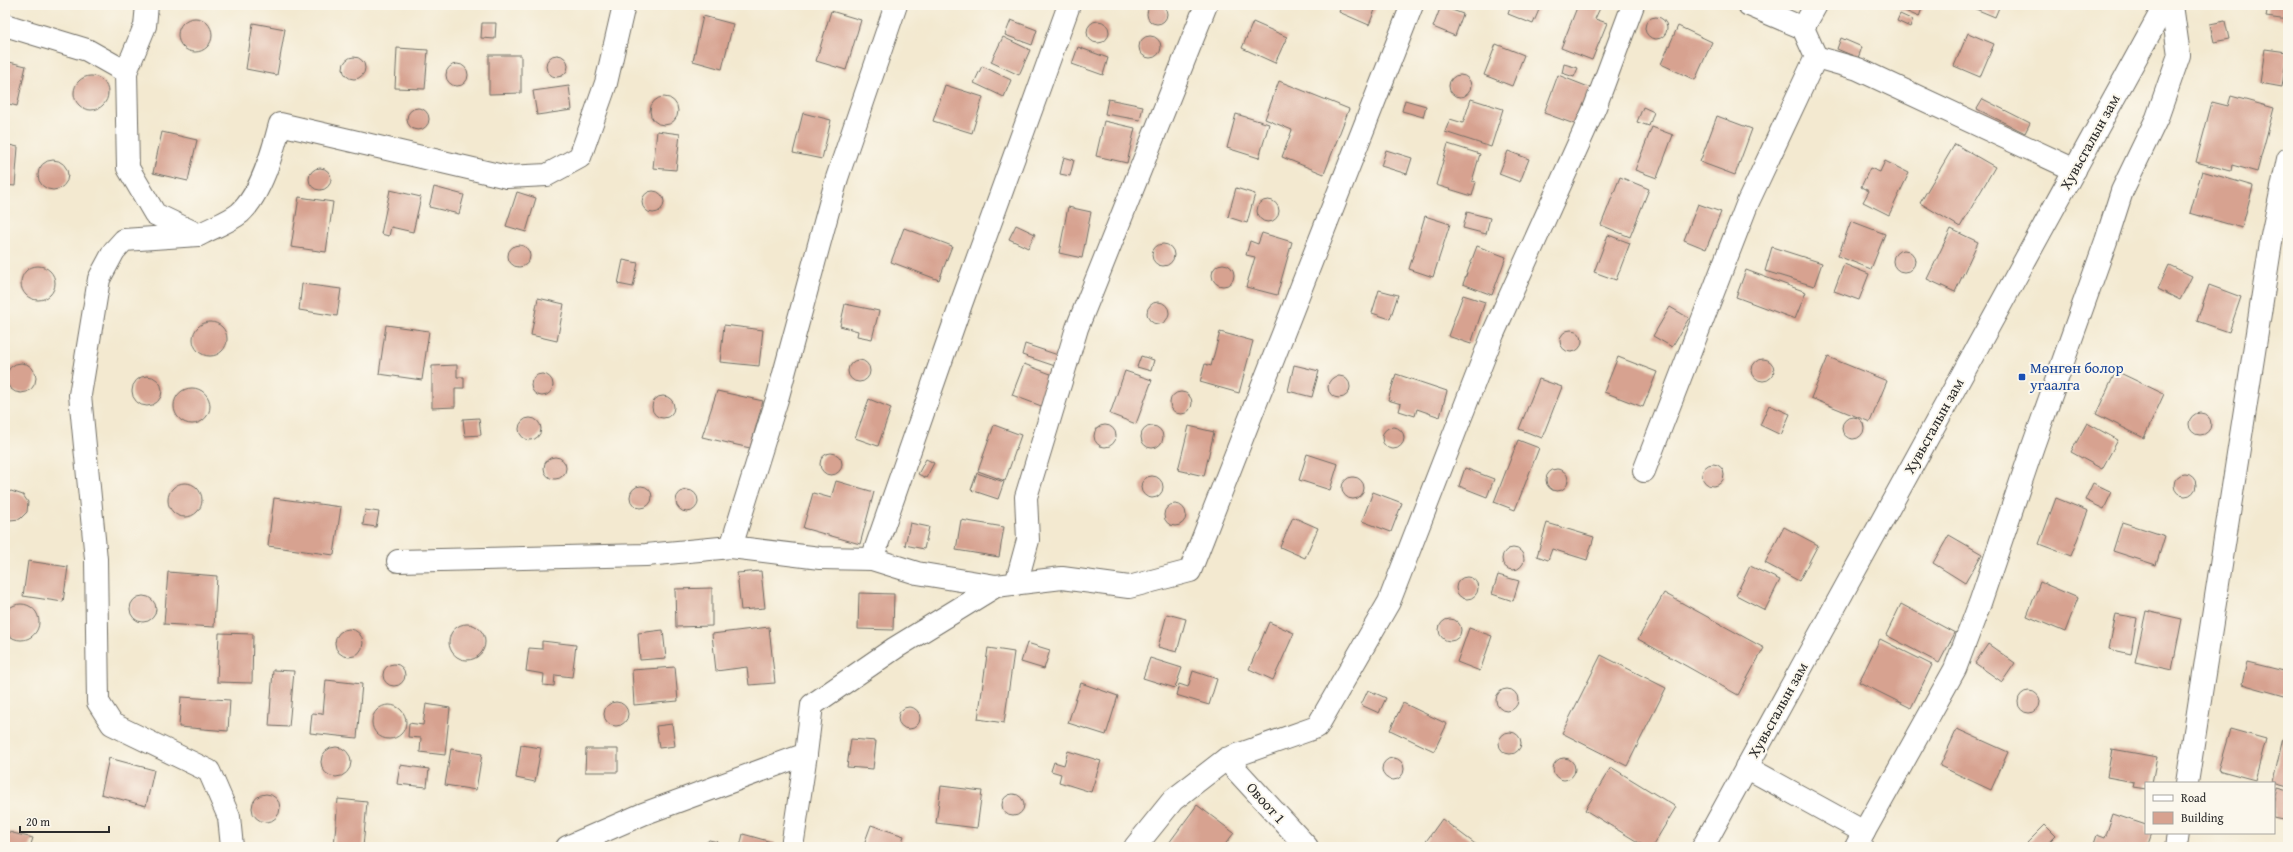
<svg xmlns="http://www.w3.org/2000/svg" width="2293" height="852" viewBox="0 0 2293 852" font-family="'Gentium Book Plus',serif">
  <rect width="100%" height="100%" fill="#fbf7ec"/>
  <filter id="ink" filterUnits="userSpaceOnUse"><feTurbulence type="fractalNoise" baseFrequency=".025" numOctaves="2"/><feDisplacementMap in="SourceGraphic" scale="8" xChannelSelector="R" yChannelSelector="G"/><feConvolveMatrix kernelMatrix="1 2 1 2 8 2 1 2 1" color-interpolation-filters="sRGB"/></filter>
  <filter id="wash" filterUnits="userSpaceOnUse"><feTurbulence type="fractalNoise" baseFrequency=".012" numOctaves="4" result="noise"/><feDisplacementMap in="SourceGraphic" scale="16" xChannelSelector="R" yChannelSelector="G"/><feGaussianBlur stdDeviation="0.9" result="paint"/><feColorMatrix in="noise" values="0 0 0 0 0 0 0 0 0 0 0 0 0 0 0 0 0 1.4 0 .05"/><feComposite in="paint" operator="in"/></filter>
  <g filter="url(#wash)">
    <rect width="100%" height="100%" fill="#f3e9d0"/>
    <g id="blocks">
      <g fill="#d7a290">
        <circle cx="1157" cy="14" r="10"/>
        <polygon points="1342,5 1377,5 1369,25 1339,12"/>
        <polygon points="1511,5 1541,5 1533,24 1508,14"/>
        <polygon points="1578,5 1591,5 1600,8 1595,19 1607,23 1592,60 1561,48"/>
        <polygon points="1899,5 1923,5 1919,17 1898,8"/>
        <polygon points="1966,5 2000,5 1995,17"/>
        <polygon points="2268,5 2288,5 2288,20 2266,17"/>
        <polygon points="1441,6 1463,14 1455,36 1433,27"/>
        <polygon points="831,11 861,20 846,70 816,61"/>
        <polygon points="1900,14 1913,20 1910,27 1897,21"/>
        <polygon points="703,16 733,24 722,69 693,61"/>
        <circle cx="1656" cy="28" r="11"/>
        <circle cx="195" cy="35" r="17"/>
        <polygon points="1011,20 1037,30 1032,45 1005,35"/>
        <circle cx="1098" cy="32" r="11"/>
        <polygon points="2225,21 2229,39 2214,42 2210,24"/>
        <polygon points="1253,22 1287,37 1275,63 1242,48"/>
        <polygon points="253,23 285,29 277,75 246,69"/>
        <polygon points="482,23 496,23 495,39 481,38"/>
        <polygon points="1678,26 1712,42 1695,80 1661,64"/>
        <polygon points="1968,33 1994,44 1980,77 1954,66"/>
        <circle cx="1150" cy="47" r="11"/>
        <polygon points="1003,37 1030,50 1019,75 991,62"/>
        <polygon points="1841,38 1862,47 1858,58 1837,49"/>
        <polygon points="1496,44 1524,55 1512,86 1484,75"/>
        <polygon points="1078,47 1108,58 1103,75 1072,64"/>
        <polygon points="397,48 428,50 425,89 395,88"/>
        <polygon points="2265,49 2287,52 2282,87 2260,83"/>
        <polygon points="489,55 521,55 521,93 489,94"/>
        <circle cx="557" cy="66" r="11"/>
        <circle cx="354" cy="68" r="11"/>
        <polygon points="5,61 26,66 17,106 5,103"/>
        <circle cx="457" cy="75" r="11"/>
        <polygon points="1564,64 1578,68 1574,77 1562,73"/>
        <polygon points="982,66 1011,80 1004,97 974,83"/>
        <polygon points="1558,75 1591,88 1577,125 1544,113"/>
        <circle cx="1460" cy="86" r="11"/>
        <circle cx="91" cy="93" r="17"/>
        <polygon points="1279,81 1349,109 1324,174 1282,157 1292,130 1265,119"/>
        <polygon points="945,85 983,97 972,133 933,121"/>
        <polygon points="569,86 572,110 537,115 533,91"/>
        <polygon points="2231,96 2274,108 2257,172 2232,165 2231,171 2196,162 2212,102 2228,106"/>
        <circle cx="664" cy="111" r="14"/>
        <polygon points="1108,99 1143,106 1140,120 1105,114"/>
        <polygon points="1471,99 1503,109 1491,147 1445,132 1450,119 1463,123"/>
        <polygon points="1983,99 2030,123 2025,133 1977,109"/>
        <polygon points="1405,100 1426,106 1423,117 1402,111"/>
        <polygon points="1643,107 1654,112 1649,126 1637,122"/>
        <circle cx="418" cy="119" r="11"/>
        <polygon points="803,113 831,120 822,159 793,153"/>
        <polygon points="1236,114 1269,124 1259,158 1227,148"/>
        <polygon points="1717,116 1752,129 1735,175 1700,162"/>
        <polygon points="1104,121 1135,128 1127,163 1096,156"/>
        <polygon points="1652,127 1673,135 1657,178 1635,170"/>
        <polygon points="657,131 680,134 676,170 653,168"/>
        <polygon points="162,132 197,140 188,181 153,173"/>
        <polygon points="5,144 18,147 15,186 5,185"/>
        <polygon points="1448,144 1480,154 1472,181 1476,182 1472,196 1436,185"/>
        <polygon points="1955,144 1995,167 1960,227 1920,203"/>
        <polygon points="1386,150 1412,158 1407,174 1381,166"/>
        <polygon points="1508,151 1529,159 1520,182 1499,174"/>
        <polygon points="1064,157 1074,160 1070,176 1060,174"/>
        <circle cx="53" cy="175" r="15"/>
        <polygon points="1885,161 1909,173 1889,215 1863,202 1869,191 1861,187 1870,168 1880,172"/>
        <circle cx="320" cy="179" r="11"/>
        <polygon points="2202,171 2253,186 2242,228 2190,213"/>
        <polygon points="1620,177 1649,189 1630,237 1601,225"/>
        <polygon points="434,187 464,195 459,214 429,207"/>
        <polygon points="1236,188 1255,194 1247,223 1228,217"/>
        <polygon points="390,190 421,197 413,232 391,227 389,236 381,234"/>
        <circle cx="653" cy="202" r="11"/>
        <polygon points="517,192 536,198 526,232 506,226"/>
        <polygon points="299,197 333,202 326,252 291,247"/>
        <circle cx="1268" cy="211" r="11"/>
        <polygon points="1698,204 1721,212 1706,249 1684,240"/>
        <polygon points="1068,207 1091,212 1082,258 1059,253"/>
        <polygon points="1467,212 1490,218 1486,234 1463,228"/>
        <polygon points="1425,216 1450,224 1433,277 1409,269"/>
        <polygon points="1851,221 1885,234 1871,269 1838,256"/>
        <polygon points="1016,225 1035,234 1028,248 1009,239"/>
        <polygon points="904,228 952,246 939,280 891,262"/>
        <polygon points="1951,229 1978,242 1955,292 1927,279"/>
        <polygon points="1262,233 1292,242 1277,295 1246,287 1255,257 1246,255 1250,241 1258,244"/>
        <polygon points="1608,235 1630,243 1616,280 1594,272"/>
        <circle cx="1163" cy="255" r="11"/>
        <circle cx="519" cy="256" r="11"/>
        <polygon points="1477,246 1506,257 1492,295 1463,284"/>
        <polygon points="1772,247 1822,263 1814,286 1765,271"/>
        <circle cx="1904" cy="261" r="11"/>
        <polygon points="623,260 638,263 633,287 618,284"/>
        <circle cx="1223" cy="275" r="11"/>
        <polygon points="1844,264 1869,274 1859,300 1834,291"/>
        <polygon points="2169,265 2192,276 2180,300 2158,289"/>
        <circle cx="38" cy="283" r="17"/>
        <polygon points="1746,270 1806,292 1795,319 1736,297"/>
        <polygon points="302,284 341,289 337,316 299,310"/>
        <polygon points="2209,285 2241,297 2229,332 2197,321"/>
        <polygon points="1379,290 1398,295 1390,319 1372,313"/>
        <polygon points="1463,295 1485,302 1471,344 1448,336"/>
        <polygon points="538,298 564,304 557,341 531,335"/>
        <circle cx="1158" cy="313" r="11"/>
        <polygon points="845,304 879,311 872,339 857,336 858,331 840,326"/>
        <polygon points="1670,307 1689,318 1672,347 1653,336"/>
        <circle cx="210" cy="339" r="17"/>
        <polygon points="386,325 429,331 422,380 379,374"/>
        <polygon points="724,325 763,330 759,366 720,362"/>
        <circle cx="1571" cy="341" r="11"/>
        <polygon points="1220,332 1253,341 1239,393 1200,382 1205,364 1211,366"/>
        <polygon points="1025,344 1058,355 1055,366 1022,355"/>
        <polygon points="1141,356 1154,360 1151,371 1137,367"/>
        <polygon points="1618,357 1657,372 1643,407 1604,392"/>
        <polygon points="1828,357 1887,381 1870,422 1811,398"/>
        <circle cx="1763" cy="370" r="11"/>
        <circle cx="859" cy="371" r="11"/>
        <circle cx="21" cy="378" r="15"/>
        <polygon points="1024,364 1056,376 1044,407 1012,395"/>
        <polygon points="457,365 457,377 464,377 464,388 455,388 455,407 432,408 432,366"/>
        <polygon points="1294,365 1319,371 1312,397 1288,391"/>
        <polygon points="1125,371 1152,380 1136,424 1110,414"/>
        <polygon points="2116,371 2164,394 2144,438 2096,414"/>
        <polygon points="1396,374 1447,391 1440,417 1417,409 1415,416 1399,411 1401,404 1388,400"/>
        <circle cx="542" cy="385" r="11"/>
        <circle cx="147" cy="391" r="15"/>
        <circle cx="1339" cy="387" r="11"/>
        <polygon points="1539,379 1562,387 1542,438 1519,429"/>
        <circle cx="192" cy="406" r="18"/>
        <polygon points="717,391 763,401 750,448 702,437"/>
        <circle cx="1181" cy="403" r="11"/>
        <circle cx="663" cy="407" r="11"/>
        <polygon points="869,399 891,408 878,446 855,438"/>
        <polygon points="1769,405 1790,414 1781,435 1760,425"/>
        <circle cx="2200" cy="424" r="11"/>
        <circle cx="1853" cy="428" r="11"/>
        <polygon points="479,418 481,435 465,436 463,419"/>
        <circle cx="530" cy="429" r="11"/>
        <polygon points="2087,423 2118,440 2102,469 2071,452"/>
        <polygon points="994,425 1021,435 1005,481 978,471"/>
        <circle cx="1105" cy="436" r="11"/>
        <circle cx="1152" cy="437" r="11"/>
        <polygon points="1189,426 1214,432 1204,476 1178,470"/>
        <circle cx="1393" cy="438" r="11"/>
        <polygon points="1518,440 1539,448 1515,510 1494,502"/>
        <circle cx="831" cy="464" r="11"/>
        <polygon points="1307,454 1338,464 1330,490 1299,480"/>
        <circle cx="555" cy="468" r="11"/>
        <polygon points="926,459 934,463 926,478 918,474"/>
        <circle cx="1713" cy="475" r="11"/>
        <polygon points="1465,468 1494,479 1487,497 1459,486"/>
        <circle cx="1557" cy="480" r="11"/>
        <polygon points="977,473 1004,482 998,499 971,490"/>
        <circle cx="2185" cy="485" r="11"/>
        <circle cx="1152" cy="487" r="11"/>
        <circle cx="1353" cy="488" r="11"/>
        <polygon points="836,481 874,492 860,544 803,528 813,493 831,498"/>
        <polygon points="2093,483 2112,492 2104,509 2085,500"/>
        <circle cx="185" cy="500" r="17"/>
        <circle cx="641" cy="497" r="11"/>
        <circle cx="687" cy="501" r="11"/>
        <polygon points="11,491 23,495 28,502 27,512 20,519 10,520 5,518 5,494"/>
        <polygon points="1373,492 1402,503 1391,532 1362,521"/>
        <polygon points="274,498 341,507 334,555 268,546"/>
        <polygon points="2056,498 2088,511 2071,556 2039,544"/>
        <circle cx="1175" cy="515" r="11"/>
        <polygon points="365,510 379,512 376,527 363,525"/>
        <polygon points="1293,517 1318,528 1305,558 1280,547"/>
        <polygon points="961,520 1004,527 999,557 956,550"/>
        <polygon points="2122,522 2165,536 2156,565 2113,551"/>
        <polygon points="910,523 929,527 924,549 905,545"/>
        <polygon points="1547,523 1594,537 1587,560 1552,549 1548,560 1537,556"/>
        <polygon points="1784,527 1818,545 1799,581 1765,563"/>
        <polygon points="1949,535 1982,554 1965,583 1933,563"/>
        <circle cx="1513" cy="559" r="11"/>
        <polygon points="28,561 68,567 63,602 23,596"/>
        <polygon points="1750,566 1780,580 1765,610 1736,595"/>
        <polygon points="761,571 765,608 741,610 737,573"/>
        <polygon points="168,572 217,576 214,627 164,624"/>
        <polygon points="1498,575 1519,581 1513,601 1492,594"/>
        <circle cx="1467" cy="588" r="11"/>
        <polygon points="2040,582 2078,598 2065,632 2027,616"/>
        <polygon points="712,588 712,626 676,627 675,589"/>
        <polygon points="859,593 894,594 893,630 858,629"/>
        <polygon points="1664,593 1764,648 1738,695 1638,639"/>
        <circle cx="143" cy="609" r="13"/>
        <polygon points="1901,604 1955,633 1939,663 1886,635"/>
        <circle cx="21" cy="622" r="18"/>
        <polygon points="2146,611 2182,619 2172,670 2135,662"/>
        <polygon points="1167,614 1186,619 1177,652 1158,647"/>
        <polygon points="2116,614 2137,618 2131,654 2109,649"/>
        <circle cx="1450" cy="630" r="11"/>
        <polygon points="1269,622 1294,633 1273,680 1249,669"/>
        <circle cx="467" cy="642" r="18"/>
        <polygon points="769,627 775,683 749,685 747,667 716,671 712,634"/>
        <polygon points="1469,628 1492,636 1480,671 1457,662"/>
        <circle cx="349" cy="643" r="14"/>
        <polygon points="663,630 666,658 640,660 638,633"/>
        <polygon points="219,633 253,634 252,683 217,682"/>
        <polygon points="1880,639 1932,665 1911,708 1859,682"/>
        <polygon points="542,641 576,645 572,677 555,675 554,686 543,685 544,674 526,671 529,648 542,649"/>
        <polygon points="1027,643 1050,650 1044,669 1021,662"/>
        <polygon points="1988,644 2015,663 2002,682 1975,663"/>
        <polygon points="988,648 1014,652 1004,723 978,719"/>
        <polygon points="1601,655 1666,688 1627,766 1562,733"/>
        <polygon points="1150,658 1182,668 1175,688 1143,678"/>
        <polygon points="2247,662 2288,672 2288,697 2242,684"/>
        <circle cx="394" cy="675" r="11"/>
        <polygon points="675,667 678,701 634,705 632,670"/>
        <polygon points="273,670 294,671 289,727 269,726"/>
        <polygon points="1193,671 1217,679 1209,705 1176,695 1179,684 1188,687"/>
        <polygon points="326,680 362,684 357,738 310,733 312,713 323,714"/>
        <polygon points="1081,683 1118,696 1106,735 1068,723"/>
        <circle cx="1507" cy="700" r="11"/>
        <polygon points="1368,690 1386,698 1379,713 1361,705"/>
        <circle cx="2029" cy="702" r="11"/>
        <polygon points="181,697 230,700 228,731 179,727"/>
        <circle cx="616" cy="714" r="12"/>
        <polygon points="1403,703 1447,724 1434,751 1390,730"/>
        <polygon points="426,704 450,708 445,755 420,752 421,738 408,737 409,723 423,725"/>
        <circle cx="389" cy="722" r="17"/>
        <circle cx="909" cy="718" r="11"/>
        <polygon points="672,724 675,746 659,748 656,726"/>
        <polygon points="1957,729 2008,752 1991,790 1940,766"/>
        <polygon points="2230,729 2266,739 2255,780 2218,770"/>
        <circle cx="1510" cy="743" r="11"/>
        <polygon points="2283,738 2288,739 2288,786 2273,782"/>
        <polygon points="851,739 876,741 873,769 847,767"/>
        <polygon points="521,745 541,748 535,782 516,778"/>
        <circle cx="336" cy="762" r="15"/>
        <polygon points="451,749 482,754 476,790 445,785"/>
        <polygon points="586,749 618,749 618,772 585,772"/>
        <polygon points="2112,749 2157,757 2152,783 2146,783 2146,789 2133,787 2134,782 2107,777"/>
        <polygon points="1068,751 1101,761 1091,792 1059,782 1061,774 1051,771 1054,762 1064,765"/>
        <circle cx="1393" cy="769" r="11"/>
        <circle cx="1564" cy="769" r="11"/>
        <polygon points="109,758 154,770 146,806 101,794"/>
        <polygon points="400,765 429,769 427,787 397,784"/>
        <polygon points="1611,767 1676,807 1652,847 1646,847 1585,810"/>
        <polygon points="941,786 982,791 977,828 936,823"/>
        <polygon points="2277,787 2288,790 2288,821 2274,818 2274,800"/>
        <circle cx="1013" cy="805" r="11"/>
        <circle cx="266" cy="808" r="14"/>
        <polygon points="338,799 367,802 363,847 334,847"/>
        <polygon points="1197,805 1234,833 1223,847 1166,847"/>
        <polygon points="2113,814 2146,825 2146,833 2152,833 2147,847 2104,847 2094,844 2097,835 2105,838"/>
        <polygon points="1442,819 1478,846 1478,847 1422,847"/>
        <polygon points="871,825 904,836 900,847 863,847"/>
        <polygon points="2045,825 2056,836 2045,847 2031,847 2027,843"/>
        <polygon points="5,831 33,838 30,847 5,847"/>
        <polygon points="743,834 775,843 773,847 740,847"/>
        <polygon points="709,840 718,842 722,847 701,847"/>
      </g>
    </g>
  </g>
  <g filter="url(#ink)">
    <use href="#blocks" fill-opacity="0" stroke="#716e65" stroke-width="1"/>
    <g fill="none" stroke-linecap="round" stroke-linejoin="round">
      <defs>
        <g id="street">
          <polyline points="1749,5 1803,28"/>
          <path d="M5 25 87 50 126 72 128 168 155 214 199 235C211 228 229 222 240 213 261 194 273 151 280 124L507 177 547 175 580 157 606 83 624 5"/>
          <polyline points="1816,57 1858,69 2075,170"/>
          <polyline points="126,72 145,26 147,5"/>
          <polyline points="198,235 124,240 114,251 99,279 80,395 96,559 98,702 112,724 209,771 229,817 232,847"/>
          <polyline points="1644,471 1748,202 1816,57 1803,28 1816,5"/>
          <polyline points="731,547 778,396 837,178 896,5"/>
          <polyline points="872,559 961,304 1069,5"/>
          <polyline points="398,561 646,555 731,547 820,558 872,559 917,573 996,586"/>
          <polyline points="1016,584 1028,540 1026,497 1077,328 1206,5"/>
          <polyline points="1226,759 1307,847"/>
          <polyline points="1746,767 1864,832 1856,847"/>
          <polyline points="2187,783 2272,236 2288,159"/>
          <polyline points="1864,832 1955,669 1980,603 2033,446 2106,241 2122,191 2157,118 2179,55 2172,5"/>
          <polyline points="567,847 643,814 806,754 812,705 895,648 996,586 1062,578 1129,587 1190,571 1412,5"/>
          <polyline points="792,847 806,754"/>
          <polyline points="1135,847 1173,800 1226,759 1317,727 1389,602 1493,334 1595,107 1633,5"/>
          <polyline points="2176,847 2178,833"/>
        </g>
        <polyline id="secondary" points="1703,847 2165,5"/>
      </defs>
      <use href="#street" stroke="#716e65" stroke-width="24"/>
      <use href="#secondary" stroke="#716e65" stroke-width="24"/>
      <use href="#street" stroke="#fff" stroke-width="22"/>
      <use href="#secondary" stroke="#fff" stroke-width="22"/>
    </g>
  </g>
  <rect fill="#1a4fb4" stroke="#fbf7ec" stroke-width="1.5" x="2018" y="373" width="8" height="8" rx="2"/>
  <g text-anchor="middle" stroke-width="4" stroke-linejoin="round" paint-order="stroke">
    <g font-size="15" fill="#2b2b2b" stroke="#fbf7ec">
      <text transform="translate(2090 142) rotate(-61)" y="5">Хувьсгалын зам</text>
      <text transform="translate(1934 426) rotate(-61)" y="5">Хувьсгалын зам</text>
      <text transform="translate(1778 710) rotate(-61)" y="5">Хувьсгалын зам</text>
      <text transform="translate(1266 803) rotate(48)" y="5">Овоот 1</text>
    </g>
    <g font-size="15" fill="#164399" stroke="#fbf7ec" text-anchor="start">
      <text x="2030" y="373">Мөнгөн болор<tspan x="2030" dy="17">угаалга</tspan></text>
    </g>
  </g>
  <rect width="2293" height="852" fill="none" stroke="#fbf7ec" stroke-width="20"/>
  <rect x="2145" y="782" width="130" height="52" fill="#fbf7ec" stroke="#a8a59f"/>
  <rect x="2153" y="795" width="20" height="6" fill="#ffffff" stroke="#a8a59f"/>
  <text x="2181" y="802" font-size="12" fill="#2b2b2b">Road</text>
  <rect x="2153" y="812" width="20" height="12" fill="#d7a290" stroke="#a8a59f"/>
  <text x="2181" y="822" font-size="12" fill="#2b2b2b">Building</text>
  <path d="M20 826v6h89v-6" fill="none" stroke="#2b2b2b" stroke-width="2"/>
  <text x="26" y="826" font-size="12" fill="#2b2b2b" stroke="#fbf7ec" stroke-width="3" paint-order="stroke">20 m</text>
</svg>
